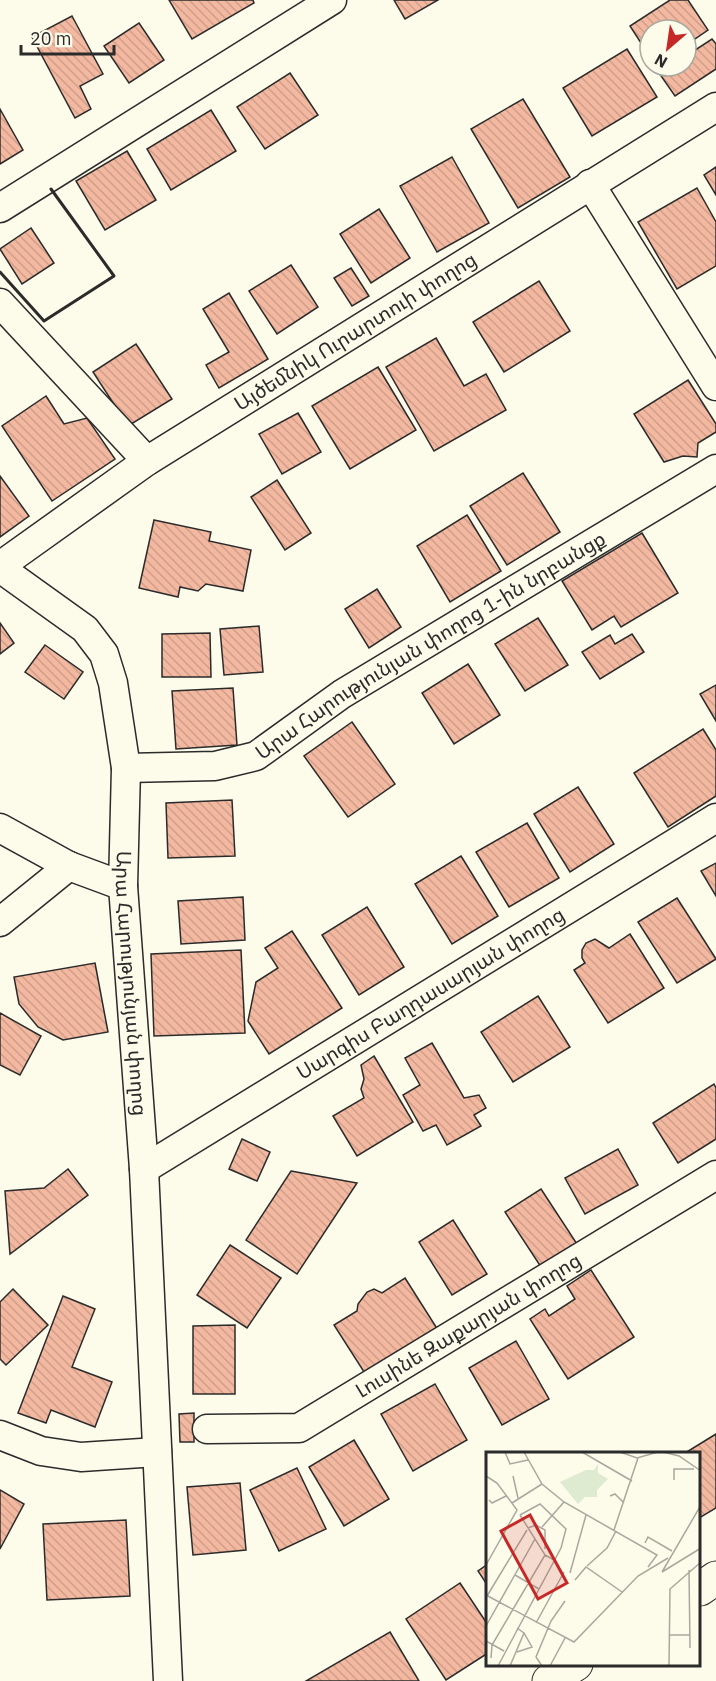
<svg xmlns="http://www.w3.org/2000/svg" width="716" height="1681" viewBox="0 0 716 1681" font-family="'IBM Plex Sans','Noto Sans Armenian',sans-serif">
  <defs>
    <pattern id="building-back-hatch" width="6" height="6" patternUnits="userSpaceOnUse" patternTransform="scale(1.5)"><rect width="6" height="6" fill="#f2b8a0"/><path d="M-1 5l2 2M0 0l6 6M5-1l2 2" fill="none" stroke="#d09e8a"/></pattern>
  </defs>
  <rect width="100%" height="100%" fill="#fdfbea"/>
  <g fill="url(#building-back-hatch)" stroke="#2b2b2b" stroke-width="1.5">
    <polygon points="169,0 253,0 254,3 192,39"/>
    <polygon points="394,0 438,0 405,19"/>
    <polygon points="670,0 688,0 708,30 686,45 686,30 650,30 650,57 630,26"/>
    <polygon points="72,16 103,74 80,86 91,109 75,118 32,37"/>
    <polygon points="139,23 164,60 129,83 104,46"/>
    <polygon points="712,39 716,44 716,69 675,96 659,73 670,66 686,66 686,56"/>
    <polygon points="627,49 657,97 592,136 563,88"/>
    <polygon points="290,73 318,115 265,149 237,107"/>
    <polygon points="523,99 570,177 518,208 471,129"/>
    <polygon points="0,109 23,150 0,164"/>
    <polygon points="211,110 236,151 171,190 147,149"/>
    <polygon points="127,151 156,200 105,230 76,181"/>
    <polygon points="452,157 489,223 437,252 400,186"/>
    <polygon points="716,167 716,195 704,175"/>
    <polygon points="697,188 716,222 716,266 677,289 638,222"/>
    <polygon points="379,209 410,258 371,283 340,234"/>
    <polygon points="31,228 54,263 22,284 0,249"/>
    <polygon points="291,265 318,307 277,334 249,291"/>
    <polygon points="351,268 369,296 352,306 334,278"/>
    <polygon points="539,281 570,331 504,372 473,322"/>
    <polygon points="229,293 268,359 219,388 206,365 229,352 203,309"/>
    <polygon points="436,338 464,386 486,374 506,410 434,451 386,367"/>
    <polygon points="136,344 172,399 128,426 93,372"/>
    <polygon points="378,367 416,430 350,469 312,406"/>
    <polygon points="688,380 716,424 716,432 698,443 697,457 683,456 664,462 634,414"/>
    <polygon points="46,396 64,424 87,418 115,459 52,501 2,426"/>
    <polygon points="298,413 321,452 282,474 259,434"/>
    <polygon points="523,473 560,532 507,565 470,506"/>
    <polygon points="0,476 29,516 0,537"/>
    <polygon points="277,480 311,533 285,550 251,497"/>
    <polygon points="467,515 501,571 450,602 417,546"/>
    <polygon points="154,520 211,532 209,541 251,550 243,591 206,584 198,591 180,587 178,597 139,588"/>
    <polygon points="642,533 678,593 621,627 614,616 592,630 562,581"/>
    <polygon points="377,589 401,627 369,648 345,609"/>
    <polygon points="538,618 568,665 525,691 495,644"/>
    <polygon points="0,623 14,643 0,654"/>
    <polygon points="259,626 263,672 224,675 220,629"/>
    <polygon points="210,633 211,677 162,677 162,634"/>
    <polygon points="632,634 644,652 600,679 582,652 610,635 615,644"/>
    <polygon points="45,645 83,672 64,699 25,672"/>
    <polygon points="468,664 500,715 454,744 422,693"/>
    <polygon points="716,685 716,721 700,694"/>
    <polygon points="233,688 237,745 176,749 172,691"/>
    <polygon points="352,722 395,784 348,817 304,756"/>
    <polygon points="703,729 716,750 716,796 668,827 634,773"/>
    <polygon points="578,787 614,844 570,872 534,814"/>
    <polygon points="232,800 235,856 168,858 166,803"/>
    <polygon points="527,823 559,878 509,907 476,852"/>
    <polygon points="461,856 498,916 452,944 415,884"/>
    <polygon points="716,863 716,896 701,871"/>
    <polygon points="243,897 245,940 181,944 178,901"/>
    <polygon points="677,898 716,959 677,983 638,922"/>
    <polygon points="367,907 404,967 359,995 322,935"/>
    <polygon points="292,931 342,1008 269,1054 248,1021 256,982 278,968 265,948"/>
    <polygon points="630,934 664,988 608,1023 574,970 585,963 582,958 582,950 586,943 595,939 609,948"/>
    <polygon points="241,950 245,1033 154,1036 151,954"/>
    <polygon points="95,963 108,1032 63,1040 38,1027 19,1004 14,977"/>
    <polygon points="538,996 570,1047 513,1082 481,1032"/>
    <polygon points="0,1013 41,1036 20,1075 0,1065"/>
    <polygon points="432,1043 464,1098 479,1095 486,1108 474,1115 481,1126 447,1145 436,1125 423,1131 403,1095 420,1085 405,1058"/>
    <polygon points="374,1056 413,1122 357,1156 333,1116 364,1098 361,1089 364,1079 361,1065"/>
    <polygon points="714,1084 716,1088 716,1139 678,1163 653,1123"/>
    <polygon points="242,1139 270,1152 257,1181 229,1169"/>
    <polygon points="618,1149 638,1185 585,1214 565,1178"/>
    <polygon points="68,1169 88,1195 10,1254 5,1191 44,1188"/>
    <polygon points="291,1171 357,1183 297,1274 246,1240"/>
    <polygon points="541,1189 577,1244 541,1267 505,1212"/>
    <polygon points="453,1220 487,1274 452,1295 419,1242"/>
    <polygon points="230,1245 281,1278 247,1328 197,1295"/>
    <polygon points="591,1270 634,1337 568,1379 530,1319 545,1309 549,1316 575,1299 567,1286"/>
    <polygon points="405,1278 438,1330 366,1375 334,1325 357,1311 358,1304 367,1292 374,1289 382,1293"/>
    <polygon points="13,1289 48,1325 6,1365 0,1359 0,1302"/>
    <polygon points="63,1296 95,1309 72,1367 112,1382 95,1427 51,1410 46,1423 18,1413"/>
    <polygon points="235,1325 235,1394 193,1394 193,1326"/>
    <polygon points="516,1341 549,1399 502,1425 469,1368"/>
    <polygon points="435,1384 467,1440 413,1471 381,1414"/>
    <polygon points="194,1413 194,1442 180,1442 179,1414"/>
    <polygon points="716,1434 716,1508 701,1517 700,1514 700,1453 685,1453"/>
    <polygon points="354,1440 389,1499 344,1526 309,1467"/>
    <polygon points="297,1468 326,1529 279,1551 250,1490"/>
    <polygon points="240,1483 246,1550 193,1555 187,1487"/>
    <polygon points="0,1490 24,1504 0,1549"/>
    <polygon points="126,1520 130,1596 47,1600 43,1524"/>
    <polygon points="488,1564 488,1586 478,1571"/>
    <polygon points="460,1583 488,1625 488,1653 446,1680 406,1619"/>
    <polygon points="390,1632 419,1681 306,1681"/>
  </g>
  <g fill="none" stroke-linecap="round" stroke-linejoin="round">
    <defs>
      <g id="street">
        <polyline points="590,184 716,386"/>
        <polyline points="0,208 332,0"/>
        <polyline points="0,303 147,461"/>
        <path id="s1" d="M0 566 147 461 716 107"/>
        <path id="s2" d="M0 568 85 629 104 654 113 683 126 768 123 886 144 1169 168 1681"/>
        <path id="s3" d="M126 768 215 766 256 756 342 694 716 469"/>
        <polyline points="0,828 69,866 123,886"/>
        <polyline points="0,922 69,866"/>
        <path id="s4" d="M144 1169 716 818"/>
        <path id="s5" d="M207 1429 299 1428 716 1175"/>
        <polyline points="0,1435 41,1451 81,1457 157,1452"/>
      </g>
      <g id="secondary">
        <polyline points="700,1589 716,1578"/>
        <polyline points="549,1681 576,1664"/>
      </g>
    </defs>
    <use href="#street" stroke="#2b2b2b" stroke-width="31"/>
    <use href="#secondary" stroke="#2b2b2b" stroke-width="35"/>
    <use href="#street" stroke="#fdfbea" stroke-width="28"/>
    <use href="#secondary" stroke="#fdfbea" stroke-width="33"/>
    <polyline stroke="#2b2b2b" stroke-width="3" points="0,272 44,321 114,276 51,189"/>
  </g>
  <g text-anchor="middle" stroke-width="4.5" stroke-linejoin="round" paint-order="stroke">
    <g font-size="20" fill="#2b2b2b" stroke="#fdfbea">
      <text dy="7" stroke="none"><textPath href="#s1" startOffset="426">Այծեմնիկ Ուրարտուի փողոց</textPath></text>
      <text dy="7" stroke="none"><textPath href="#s3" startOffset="338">Արա Հարությունյան փողոց 1-ին նրբանցք</textPath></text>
      <text dy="7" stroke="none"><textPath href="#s2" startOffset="468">Արա Հարությունյան փողոց</textPath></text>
      <text dy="7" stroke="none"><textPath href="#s4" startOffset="336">Սարգիս Բաղդասարյան փողոց</textPath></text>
      <text dy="7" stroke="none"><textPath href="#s5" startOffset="290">Լուսինե Զաքարյան փողոց</textPath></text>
    </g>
  </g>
  <g transform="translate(486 1452)">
    <rect width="214" height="214" fill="#fdfbea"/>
    <path d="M112 12V21L122 27 111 38V45H99L92 52 74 30 100 18H108Z" fill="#deebd1"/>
    <path fill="none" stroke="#a9a89e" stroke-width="1.5" d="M19 0 24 12 42 8M38 0 56 32 78 50 171 103 162 115M96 0 146 29M134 0 151 6 172 0M177 0 193 4 215 19M0 24 11 31 31 58 0 113M27 24 32 46M188 28V17H208M124 44 129 42 138 51M3 48 6 51 20 44M26 51 56 32M34 63 59 103 68 108M56 75 78 50M42 76 50 73 59 78V97M128 78 152 6M159 91 162 85 186 99M101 114 121 96 130 79M203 118 204 196M176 120 215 53M176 120 215 96M84 121 100 63M29 123 53 137M89 128 100 115 136 140M0 143 88 190 152 124 182 106M1 144 41 78M50 171 78 120M0 174 49 87M183 183H204M0 189 18 199M31 200 46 195 38 181M5 206 6 193 59 103M12 214 75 96 80 77 54 52 34 63M24 214 38 181 31 176M56 214 50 205 65 169 79 149M64 214 79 186M183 214 184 137 215 110"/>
    <path fill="#c62828" fill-opacity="0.15" stroke="#c62828" stroke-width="3" d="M44 63 81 131 52 147 15 79Z"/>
    <rect width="214" height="214" fill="none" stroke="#2b2b2b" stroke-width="3"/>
  </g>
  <g transform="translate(668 48) rotate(209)"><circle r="28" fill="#fdfbea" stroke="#a9a89e" stroke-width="1.5"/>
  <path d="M0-4.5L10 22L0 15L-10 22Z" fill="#c62828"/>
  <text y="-9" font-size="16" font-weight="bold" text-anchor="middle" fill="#2b2b2b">N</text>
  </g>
  <path d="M21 45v9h93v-9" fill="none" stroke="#2b2b2b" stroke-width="3"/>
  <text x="30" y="45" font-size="18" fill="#2b2b2b" stroke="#fdfbea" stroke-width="4.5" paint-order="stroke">20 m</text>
</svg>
